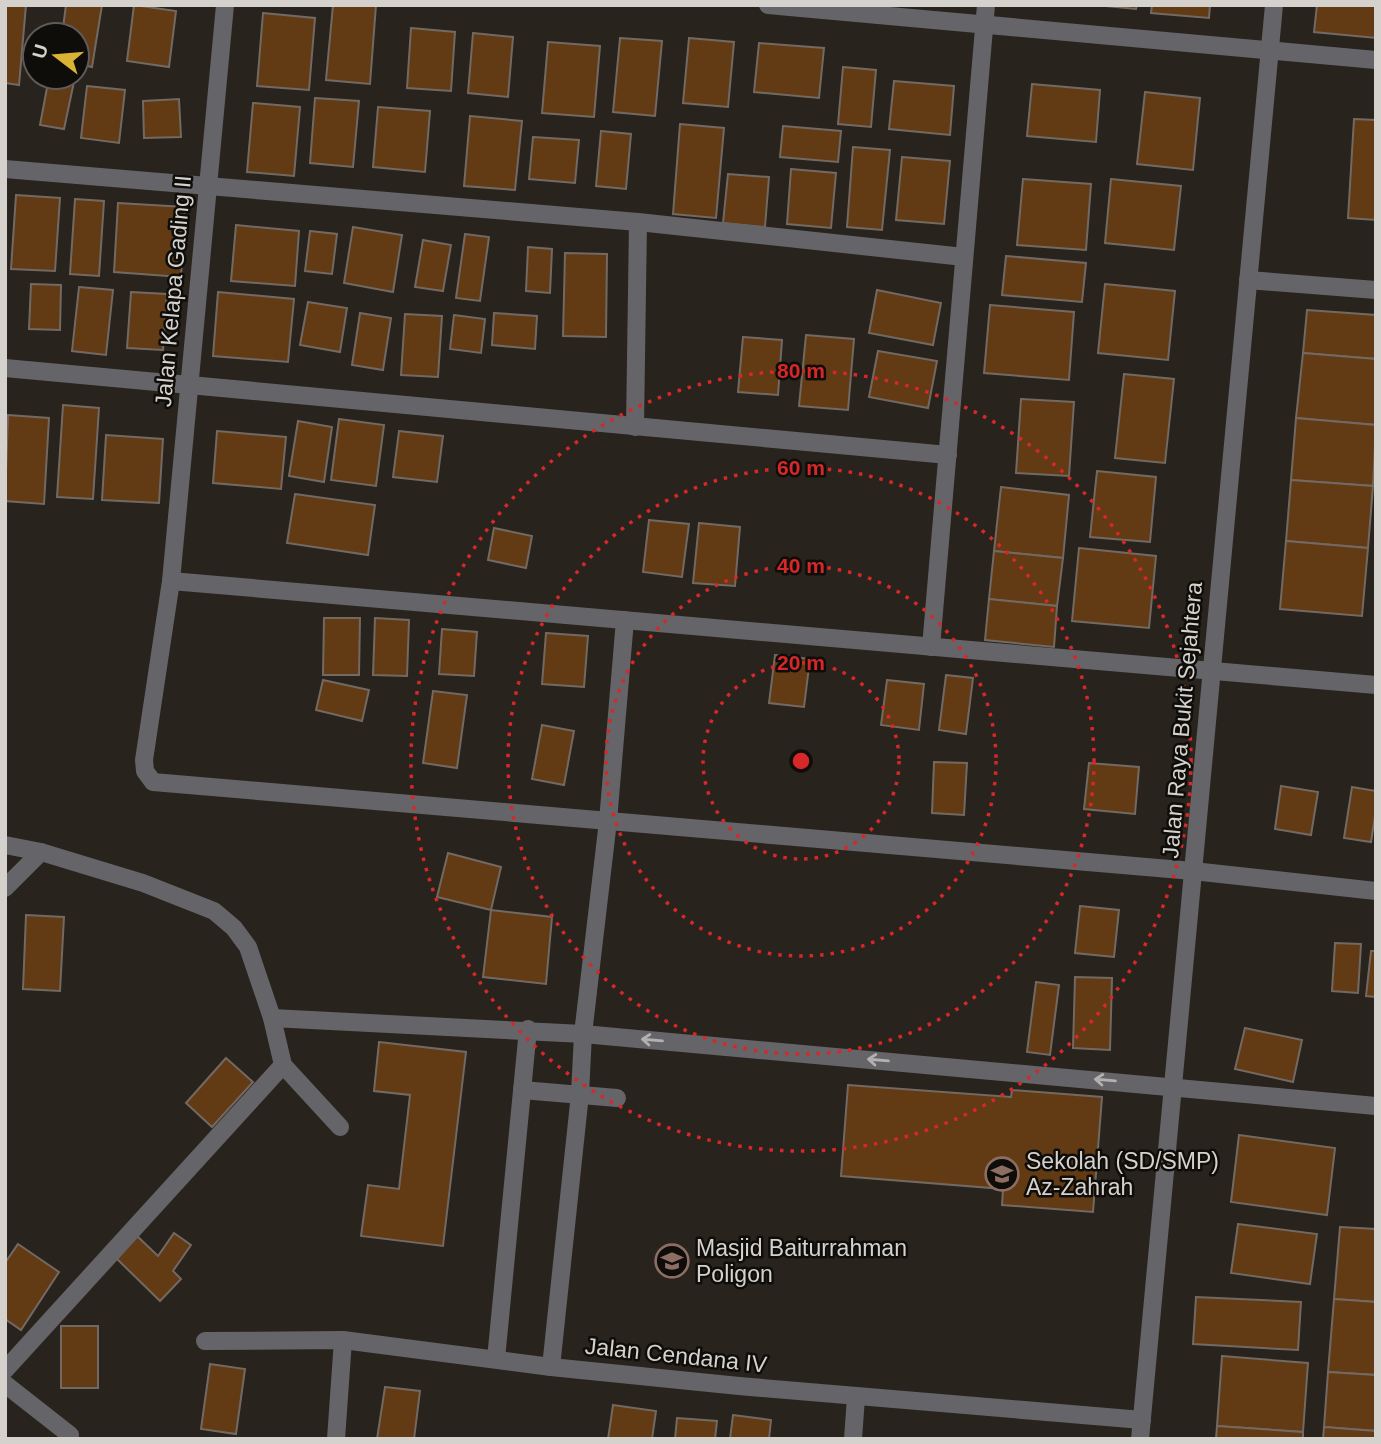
<svg xmlns="http://www.w3.org/2000/svg" width="1381" height="1444" viewBox="0 0 1381 1444" font-family="Arial,sans-serif">
  <rect width="100%" height="100%" fill="#28231c"/>
  <g fill="#623a14" stroke="#726963" stroke-width="2">
    <polygon points="5,5 26,5 19,85 5,83"/>
    <polygon points="66,5 102,5 92,67 77,64 77,35 62,35"/>
    <polygon points="134,5 176,11 169,67 127,61"/>
    <polygon points="333,5 376,5 370,84 326,80"/>
    <polygon points="1095,5 1137,5 1136,9"/>
    <polygon points="1152,5 1210,5 1209,18 1151,13"/>
    <polygon points="1317,5 1376,5 1376,38 1314,32"/>
    <polygon points="263,13 315,18 309,90 257,86"/>
    <polygon points="411,28 455,32 451,91 407,88"/>
    <polygon points="473,33 513,37 508,97 468,93"/>
    <polygon points="620,38 662,41 655,116 613,112"/>
    <polygon points="689,38 734,42 728,107 683,103"/>
    <polygon points="548,42 600,46 594,117 542,113"/>
    <polygon points="759,43 824,48 819,98 754,92"/>
    <polygon points="843,67 876,70 871,127 838,124"/>
    <polygon points="49,77 75,77 64,129 40,125"/>
    <polygon points="894,81 954,86 950,135 889,129"/>
    <polygon points="1032,84 1100,90 1096,142 1027,136"/>
    <polygon points="87,86 125,90 119,143 81,138"/>
    <polygon points="1145,92 1200,98 1193,170 1137,164"/>
    <polygon points="315,98 359,101 353,167 310,163"/>
    <polygon points="179,99 181,137 144,138 143,101"/>
    <polygon points="253,103 300,107 294,176 247,172"/>
    <polygon points="378,107 430,111 425,172 373,167"/>
    <polygon points="470,116 522,121 515,190 464,186"/>
    <polygon points="1354,119 1376,120 1376,220 1348,218"/>
    <polygon points="680,124 724,128 716,218 673,214"/>
    <polygon points="783,126 841,131 838,162 780,157"/>
    <polygon points="601,131 631,134 626,189 596,186"/>
    <polygon points="533,137 579,140 575,183 529,179"/>
    <polygon points="853,147 890,150 882,230 847,227"/>
    <polygon points="902,157 950,161 944,224 896,220"/>
    <polygon points="791,169 836,173 831,228 787,224"/>
    <polygon points="728,174 769,177 765,227 723,223"/>
    <polygon points="1023,179 1091,184 1086,250 1017,245"/>
    <polygon points="1111,179 1181,186 1174,250 1105,243"/>
    <polygon points="16,195 60,198 55,271 11,269"/>
    <polygon points="75,199 104,201 99,276 70,274"/>
    <polygon points="118,203 185,207 181,277 114,272"/>
    <polygon points="236,225 299,231 295,286 231,281"/>
    <polygon points="353,227 402,235 393,292 344,283"/>
    <polygon points="310,231 337,234 332,274 305,271"/>
    <polygon points="465,234 489,237 480,301 456,298"/>
    <polygon points="423,240 451,245 443,291 415,287"/>
    <polygon points="528,247 552,249 550,293 526,291"/>
    <polygon points="565,253 607,254 606,337 563,336"/>
    <polygon points="1006,256 1086,263 1082,302 1002,295"/>
    <polygon points="31,284 61,285 60,330 29,329"/>
    <polygon points="1105,284 1175,291 1168,360 1098,353"/>
    <polygon points="79,287 113,290 106,355 72,351"/>
    <polygon points="877,290 941,303 933,345 869,333"/>
    <polygon points="131,292 167,294 163,350 127,348"/>
    <polygon points="218,292 294,299 288,362 213,356"/>
    <polygon points="308,302 347,308 340,352 300,345"/>
    <polygon points="990,305 1074,312 1069,380 984,373"/>
    <polygon points="1307,310 1376,315 1376,359 1303,353"/>
    <polygon points="360,313 391,318 383,370 352,365"/>
    <polygon points="494,313 537,316 535,349 492,345"/>
    <polygon points="405,314 442,316 438,377 401,375"/>
    <polygon points="454,315 485,319 481,353 450,349"/>
    <polygon points="806,335 854,339 848,410 799,406"/>
    <polygon points="743,337 782,340 778,395 738,392"/>
    <polygon points="878,351 937,361 928,408 869,397"/>
    <polygon points="1303,353 1376,359 1376,425 1296,418"/>
    <polygon points="1124,374 1174,379 1165,463 1115,458"/>
    <polygon points="1021,399 1074,402 1069,476 1016,473"/>
    <polygon points="63,405 99,408 93,499 57,497"/>
    <polygon points="8,415 49,418 44,504 5,501"/>
    <polygon points="1296,418 1376,425 1373,486 1291,480"/>
    <polygon points="339,419 384,425 376,486 331,480"/>
    <polygon points="298,421 332,427 324,482 289,476"/>
    <polygon points="217,431 286,437 281,489 213,483"/>
    <polygon points="399,431 443,436 437,482 393,477"/>
    <polygon points="106,435 163,439 159,503 102,500"/>
    <polygon points="1097,471 1156,477 1150,542 1090,537"/>
    <polygon points="1291,480 1373,486 1368,548 1286,541"/>
    <polygon points="1001,487 1069,495 1063,558 994,551"/>
    <polygon points="295,494 375,505 368,555 287,543"/>
    <polygon points="649,520 689,524 682,577 643,572"/>
    <polygon points="699,523 740,527 735,586 693,583"/>
    <polygon points="494,528 532,536 526,568 488,560"/>
    <polygon points="1286,541 1368,548 1362,616 1280,609"/>
    <polygon points="1079,548 1156,556 1149,628 1072,621"/>
    <polygon points="994,551 1063,558 1057,606 989,599"/>
    <polygon points="989,599 1057,606 1054,647 985,640"/>
    <polygon points="324,618 360,618 359,675 323,675"/>
    <polygon points="375,618 409,620 407,676 373,675"/>
    <polygon points="442,629 477,632 474,676 439,674"/>
    <polygon points="546,633 588,636 584,687 542,684"/>
    <polygon points="775,655 810,659 804,707 769,703"/>
    <polygon points="946,675 973,678 966,734 939,730"/>
    <polygon points="323,680 369,690 362,721 316,710"/>
    <polygon points="887,680 924,684 919,730 881,725"/>
    <polygon points="433,691 467,695 457,768 423,763"/>
    <polygon points="542,725 574,731 564,785 532,779"/>
    <polygon points="934,762 967,763 964,815 932,813"/>
    <polygon points="1089,763 1139,767 1135,814 1084,809"/>
    <polygon points="1281,786 1318,792 1311,835 1275,829"/>
    <polygon points="1352,787 1376,791 1376,810 1371,842 1344,838"/>
    <polygon points="448,853 501,867 491,910 437,897"/>
    <polygon points="1080,906 1119,910 1114,957 1075,953"/>
    <polygon points="491,910 552,917 546,984 483,977"/>
    <polygon points="26,915 64,917 60,991 23,989"/>
    <polygon points="1335,943 1361,944 1358,993 1332,991"/>
    <polygon points="1371,951 1376,951 1376,997 1366,996"/>
    <polygon points="1075,977 1112,978 1110,1050 1073,1048"/>
    <polygon points="1036,982 1059,985 1050,1055 1027,1052"/>
    <polygon points="1245,1028 1302,1040 1293,1082 1235,1069"/>
    <polygon points="379,1042 466,1052 443,1246 361,1236 368,1185 399,1189 410,1095 374,1091"/>
    <polygon points="226,1058 253,1082 212,1127 186,1103"/>
    <polygon points="848,1085 1011,1097 1012,1090 1102,1097 1093,1212 1002,1205 1003,1189 841,1176"/>
    <polygon points="1239,1135 1335,1148 1327,1215 1231,1202"/>
    <polygon points="1238,1224 1317,1234 1310,1284 1231,1273"/>
    <polygon points="1340,1227 1376,1229 1376,1302 1334,1299"/>
    <polygon points="174,1233 191,1245 173,1271 181,1279 160,1301 115,1257 136,1235 158,1256"/>
    <polygon points="18,1244 59,1272 21,1330 5,1319 5,1263"/>
    <polygon points="1196,1297 1301,1302 1298,1350 1193,1344"/>
    <polygon points="1334,1299 1376,1302 1376,1375 1328,1372"/>
    <rect x="61" y="1326" width="37" height="62"/>
    <polygon points="1222,1356 1308,1363 1303,1432 1217,1426"/>
    <polygon points="210,1364 245,1369 236,1434 201,1429"/>
    <polygon points="1328,1372 1376,1375 1376,1431 1324,1427"/>
    <polygon points="385,1387 420,1391 414,1439 377,1439"/>
    <polygon points="613,1405 656,1411 652,1439 608,1439"/>
    <polygon points="733,1415 771,1420 769,1439 730,1439"/>
    <polygon points="677,1418 717,1421 715,1439 675,1439"/>
    <polygon points="1217,1426 1303,1432 1303,1439 1216,1439"/>
    <polygon points="1324,1427 1376,1431 1376,1439 1323,1439"/>
  </g>
  <g fill="none" stroke-linecap="round" stroke-linejoin="round">
    <g stroke="#656468" stroke-width="18">
      <polyline points="225,5 171,581 144,760 145,771 153,782 1193,871 1376,891"/>
      <polyline points="768,5 1376,60"/>
      <polyline points="5,169 638,222 964,257"/>
      <polyline points="1248,280 1376,290"/>
      <polyline points="5,368 948,455"/>
      <polyline points="635,427 638,222"/>
      <polyline points="171,581 1376,685"/>
      <polyline points="931,647 986,5"/>
      <polyline points="5,845 41,852 143,883 214,911 234,928 248,947 272,1018 283,1065 340,1127"/>
      <polyline points="5,888 41,852"/>
      <polyline points="272,1018 583,1034 1376,1106"/>
      <polyline points="522,1090 617,1098"/>
      <polyline points="205,1341 343,1340 551,1367 739,1386 1142,1420"/>
      <polyline points="496,1359 528,1029"/>
      <polyline points="551,1367 580,1094 583,1034 608,821 625,620"/>
      <polyline points="5,1370 283,1065"/>
      <polyline points="5,1384 70,1435"/>
      <polyline points="336,1439 343,1340"/>
      <polyline points="853,1439 856,1397"/>
      <polyline points="1140,1439 1274,5"/>
    </g>
  </g>
  <defs><path id="oneway-shaft" d="M-6 0H5M1.5-3L5.5 0L1.5 3" fill="none" stroke-width="1.6" stroke-linecap="round" stroke-linejoin="round" transform="scale(1.75)"/></defs>
  <g stroke="#b3b0af">
    <use href="#oneway-shaft" transform="translate(652 1040) rotate(-175)"/>
    <use href="#oneway-shaft" transform="translate(878 1060) rotate(-175)"/>
    <use href="#oneway-shaft" transform="translate(1105 1080) rotate(-175)"/>
  </g>
  <g fill="none" stroke="#d62828" stroke-width="3.5" stroke-dasharray="3.5 7">
    <circle cx="801" cy="761" r="98"/>
    <circle cx="801" cy="761" r="195"/>
    <circle cx="801" cy="761" r="293"/>
    <circle cx="801" cy="761" r="390"/>
  </g>
  <defs>
    <symbol id="school-ring" viewBox="-11 -11 22 22"><circle r="9.5" fill="#0f0d0a" stroke="#8d6e63" stroke-width="1.5"/><path d="M0-5L7-2L0 1L-7-2ZM-4 1L0 2.5L4 1V4Q0 6-4 4Z" fill="#8d6e63"/></symbol>
  </defs>
  <g fill-rule="evenodd">
    <use href="#school-ring" x="983" y="1155" width="38" height="38"/>
    <use href="#school-ring" x="653" y="1242" width="38" height="38"/>
  </g>
  <g text-anchor="middle" stroke-width="5" stroke-linejoin="round" paint-order="stroke">
    <g font-size="23" fill="#d5d1cd" stroke="#0f0d0a">
      <text transform="translate(173 291) rotate(-85)" y="8">Jalan Kelapa Gading II</text>
      <text transform="translate(1182 720) rotate(-85)" y="8">Jalan Raya Bukit Sejahtera</text>
      <text transform="translate(676 1355) rotate(6)" y="8">Jalan Cendana IV</text>
    </g>
    <g font-size="23" fill="#d5d1cd" stroke="#0f0d0a" text-anchor="start">
      <text x="1026" y="1169">Sekolah (SD/SMP)<tspan x="1026" dy="26">Az-Zahrah</tspan></text>
      <text x="696" y="1256">Masjid Baiturrahman<tspan x="696" dy="26">Poligon</tspan></text>
    </g>
  </g>
  <circle cx="801" cy="761" r="10" fill="#d62828" stroke="#0f0d0a" stroke-width="3.5"/>
  <g font-size="21" text-anchor="middle" font-weight="bold" fill="#d62828" stroke="#0f0d0a" stroke-width="5" stroke-linejoin="round" paint-order="stroke">
    <text x="801" y="378">80 m</text>
    <text x="801" y="475">60 m</text>
    <text x="801" y="573">40 m</text>
    <text x="801" y="670">20 m</text>
  </g>
  <rect width="1381" height="1444" fill="none" stroke="#d5d1cd" stroke-width="14"/>
  <g transform="translate(56 56) rotate(286)"><circle r="33" fill="#0f0d0a" stroke="#5e5b58" stroke-width="2"/>
  <path d="M0-5L12 26L0 18L-12 26Z" fill="#d9b334"/>
  <text y="-10" font-size="19" font-weight="bold" text-anchor="middle" fill="#d5d1cd">U</text>
  </g>
</svg>
